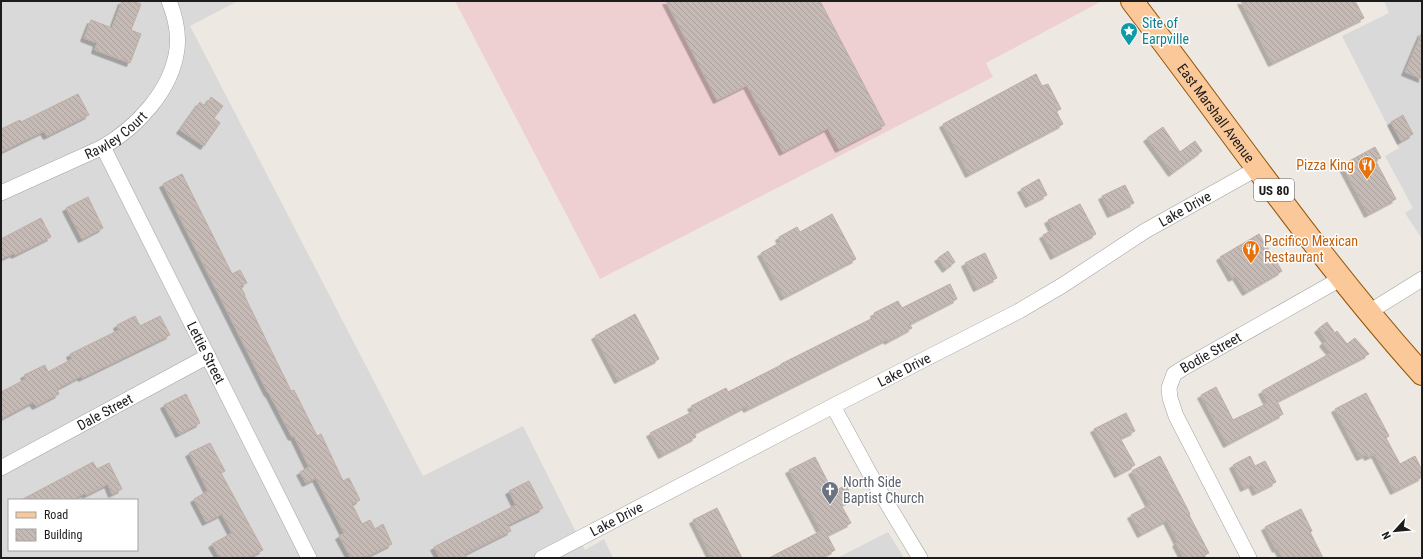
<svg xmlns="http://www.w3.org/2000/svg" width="1423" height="559" viewBox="0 0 1423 559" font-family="'Roboto Condensed',sans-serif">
  <defs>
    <pattern id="building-back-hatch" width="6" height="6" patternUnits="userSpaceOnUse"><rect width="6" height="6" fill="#c5bab5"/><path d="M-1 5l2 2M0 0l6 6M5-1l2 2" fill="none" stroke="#a99f9b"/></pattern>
    <filter id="shadow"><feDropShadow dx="-3.5" dy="3.5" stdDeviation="0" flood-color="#0004"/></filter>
  </defs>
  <rect width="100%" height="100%" fill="#ede8e1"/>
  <g fill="#dad9d9" fill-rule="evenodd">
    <path d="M1 1H238L190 26 423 476 523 426 585 550 604 539 613 558H1ZM9 500H137V550H9Z"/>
    <polygon points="1384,1 1422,1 1422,239 1405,213 1413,208 1385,156 1399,148 1342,36 1389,13"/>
    <polygon points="888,532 904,558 837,558"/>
  </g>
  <polygon fill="#efd0d2" points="455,1 1099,1 1100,2 986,63 993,77 600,279"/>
  <g fill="url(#building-back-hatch)" stroke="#bfada4" filter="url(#shadow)">
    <polygon points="122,1 132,1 141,4 131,30 141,34 130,63 95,50 97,43 84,38 91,20 112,28"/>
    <polygon points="666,1 820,1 885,125 839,149 828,128 783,152 747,85 717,100"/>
    <polygon points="1241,1 1355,1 1364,18 1272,63"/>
    <polygon points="1422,32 1422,79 1405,72"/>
    <polygon points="1036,74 1042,86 1048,84 1061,109 1056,111 1063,124 969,174 943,124"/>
    <polygon points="78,94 89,115 47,136 44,131 1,152 1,129 20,120 21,122"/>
    <polygon points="211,97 223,106 214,118 220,123 204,146 180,130 200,102 205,106"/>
    <polygon points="1403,115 1413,134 1401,141 1391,122"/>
    <polygon points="1163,127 1180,152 1195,141 1202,151 1172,173 1147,138"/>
    <polygon points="1375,147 1381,158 1375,160 1396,199 1368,214 1342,165"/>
    <polygon points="182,174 232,274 240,270 247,283 240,286 245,295 244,295 291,391 294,390 317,436 321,434 343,481 349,478 360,500 352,504 362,524 370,520 375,529 383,524 392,544 364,558 351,558 339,536 344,533 316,478 306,483 300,472 309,467 294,436 292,437 269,393 268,393 163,184"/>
    <polygon points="1039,179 1047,195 1029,204 1021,189"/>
    <polygon points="1125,185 1134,203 1111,214 1102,196"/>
    <polygon points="88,197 103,228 82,239 66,208"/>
    <polygon points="1080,204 1096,234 1054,256 1043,235 1053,230 1048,220"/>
    <polygon points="832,214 856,259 784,297 761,253 781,242 779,237 797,227 800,232"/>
    <polygon points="41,218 51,237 15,255 14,253 1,259 1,239"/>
    <polygon points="1259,234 1282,271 1246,292 1236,276 1232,278 1220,257"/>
    <polygon points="948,251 955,262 946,269 938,258"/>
    <polygon points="985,253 997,278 977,288 965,263"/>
    <polygon points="950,284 957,299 909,324 912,328 888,341 887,339 747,409 746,406 694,433 696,437 662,455 650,433 694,411 691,406 726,388 728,392 781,365 781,364 875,317 874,313 898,301 902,308"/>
    <polygon points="635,314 659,359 618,380 595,336"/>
    <polygon points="135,316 140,326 160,316 170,335 82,378 81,376 57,389 59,394 36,406 33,402 1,419 1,392 26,379 24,375 45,365 48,372 72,359 70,354 119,330 117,325"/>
    <polygon points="1327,322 1335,333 1337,331 1347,344 1355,338 1369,354 1277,401 1283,414 1227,444 1201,395 1216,387 1233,420 1268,403 1262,391 1331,353 1323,343 1326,340 1318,329"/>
    <polygon points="1366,393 1389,436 1386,438 1400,464 1415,456 1422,470 1422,477 1394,491 1375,454 1368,457 1367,454 1360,457 1335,409"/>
    <polygon points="186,394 200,423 179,434 164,405"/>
    <polygon points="1126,413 1135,431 1120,438 1135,465 1118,474 1094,429"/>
    <polygon points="210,443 225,471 221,473 263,550 247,558 220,558 212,544 232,533 222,514 206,522 194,499 208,491 189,453"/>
    <polygon points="1160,456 1190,514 1189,515 1209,553 1198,558 1184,558 1176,543 1178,542 1167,520 1141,534 1131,515 1150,505 1132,471"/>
    <polygon points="1250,456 1255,466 1265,461 1276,482 1256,492 1252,484 1244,488 1233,465"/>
    <polygon points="815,457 833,492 846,485 853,499 841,505 851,523 827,535 835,550 820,558 769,558 821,531 789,470"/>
    <polygon points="93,462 97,469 109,463 122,489 112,494 108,484 86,495 85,493 72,500 21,500"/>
    <polygon points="529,481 543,508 508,525 511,531 465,554 467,558 440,558 434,547 516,505 509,491"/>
    <polygon points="717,508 742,558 712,558 693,520"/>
    <polygon points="1301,509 1312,531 1310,532 1323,558 1283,558 1278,548 1276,549 1265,527"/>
  </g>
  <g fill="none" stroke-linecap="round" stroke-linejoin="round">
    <defs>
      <g id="street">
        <path id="s1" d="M103 147 309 558"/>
        <path id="s2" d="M1 193 103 147C137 127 172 90 177 49 179 33 175 16 169 1"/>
        <polyline points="1369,312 1422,279"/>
        <polyline points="833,406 876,485 920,558"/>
        <path id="s3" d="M1 468 208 356"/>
        <path id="s4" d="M542 558 833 406 1019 311 1063 285 1145 231 1258 168"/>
        <path id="s5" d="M1249 558 1176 416 1170 398 1169 388 1174 374 1185 367 1342 278"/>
      </g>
      <g id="primary">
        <path id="s6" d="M1132 1C1228 126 1317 257 1422 374"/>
      </g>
    </defs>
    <use href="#street" stroke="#a3a3a3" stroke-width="16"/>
    <use href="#primary" stroke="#925502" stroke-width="24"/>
    <use href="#street" stroke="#fff" stroke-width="15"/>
    <use href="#primary" stroke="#fbc899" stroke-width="22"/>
  </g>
  <defs>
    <symbol id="sight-pin" viewBox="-11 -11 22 30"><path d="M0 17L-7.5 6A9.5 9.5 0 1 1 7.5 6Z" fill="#0f9aa8" stroke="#fff"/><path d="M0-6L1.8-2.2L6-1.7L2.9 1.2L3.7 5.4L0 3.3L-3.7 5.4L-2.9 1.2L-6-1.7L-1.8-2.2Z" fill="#fff"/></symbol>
    <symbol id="restaurant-pin" viewBox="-11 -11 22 30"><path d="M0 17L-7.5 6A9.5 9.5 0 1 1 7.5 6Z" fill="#e8710a" stroke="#fff"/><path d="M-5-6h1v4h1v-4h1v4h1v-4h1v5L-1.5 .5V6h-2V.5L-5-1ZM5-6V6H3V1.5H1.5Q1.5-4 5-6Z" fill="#fff"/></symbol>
    <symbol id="church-pin" viewBox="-11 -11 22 30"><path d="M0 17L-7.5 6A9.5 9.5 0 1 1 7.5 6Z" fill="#6b7280" stroke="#fff"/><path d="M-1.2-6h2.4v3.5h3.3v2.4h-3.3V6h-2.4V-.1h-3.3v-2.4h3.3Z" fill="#fff"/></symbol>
  </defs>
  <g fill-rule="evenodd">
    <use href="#sight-pin" x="1119" y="21" width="20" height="27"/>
    <use href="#restaurant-pin" x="1357" y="155" width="20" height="27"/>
    <use href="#restaurant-pin" x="1241" y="239" width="20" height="27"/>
    <use href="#church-pin" x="820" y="480" width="20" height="27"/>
  </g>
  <g text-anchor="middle" stroke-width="3" stroke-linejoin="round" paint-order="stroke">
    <rect fill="#fff" stroke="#606060" stroke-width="1" x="1254" y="179" width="40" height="22" rx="3"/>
    <g font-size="13" font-weight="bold" fill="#1c1c1c">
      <text x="1274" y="195">US 80</text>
    </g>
    <g font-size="14" fill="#0d838f" stroke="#fff" text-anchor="start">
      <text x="1142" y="28">Site of<tspan x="1142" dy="16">Earpville</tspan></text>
    </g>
    <g font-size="14" fill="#1c1c1c" stroke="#fff">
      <text dy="5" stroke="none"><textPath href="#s6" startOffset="140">East Marshall Avenue</textPath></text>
      <text dy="5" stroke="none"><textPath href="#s2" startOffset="129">Rawley Court</textPath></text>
      <text dy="5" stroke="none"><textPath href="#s4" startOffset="732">Lake Drive</textPath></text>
      <text dy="5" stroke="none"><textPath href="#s1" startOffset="230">Lettie Street</textPath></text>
      <text dy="5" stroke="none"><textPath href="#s5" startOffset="246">Bodie Street</textPath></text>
      <text dy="5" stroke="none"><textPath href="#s4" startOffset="408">Lake Drive</textPath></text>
      <text dy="5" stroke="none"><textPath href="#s3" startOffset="118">Dale Street</textPath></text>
      <text dy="5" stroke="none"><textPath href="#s4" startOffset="84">Lake Drive</textPath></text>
    </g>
    <g font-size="14" fill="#c56008" stroke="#fff" text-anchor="end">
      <text x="1354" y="170">Pizza King</text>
      <text x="1264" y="246" text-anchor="start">Pacifico Mexican<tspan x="1264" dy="16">Restaurant</tspan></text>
    </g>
    <g font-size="14" fill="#5b616d" stroke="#fff" text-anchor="start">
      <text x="843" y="487">North Side<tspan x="843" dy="16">Baptist Church</tspan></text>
    </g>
  </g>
  <rect width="1423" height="559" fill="none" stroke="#1c1c1c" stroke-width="4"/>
  <rect x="8" y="499" width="130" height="52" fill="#ffffff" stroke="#a4a4a4"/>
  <rect x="16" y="512" width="20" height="6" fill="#fbc899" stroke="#a4a4a4"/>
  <text x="44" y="519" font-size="12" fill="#1c1c1c">Road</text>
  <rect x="16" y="529" width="20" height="12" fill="url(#building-back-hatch)" stroke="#a4a4a4"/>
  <text x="44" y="539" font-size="12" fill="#1c1c1c">Building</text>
  <g transform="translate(1395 531) rotate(243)" stroke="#ffffff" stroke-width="3" paint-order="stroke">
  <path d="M0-3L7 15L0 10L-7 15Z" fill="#1c1c1c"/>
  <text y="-6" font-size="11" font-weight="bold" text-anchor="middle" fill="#1c1c1c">N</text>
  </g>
</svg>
